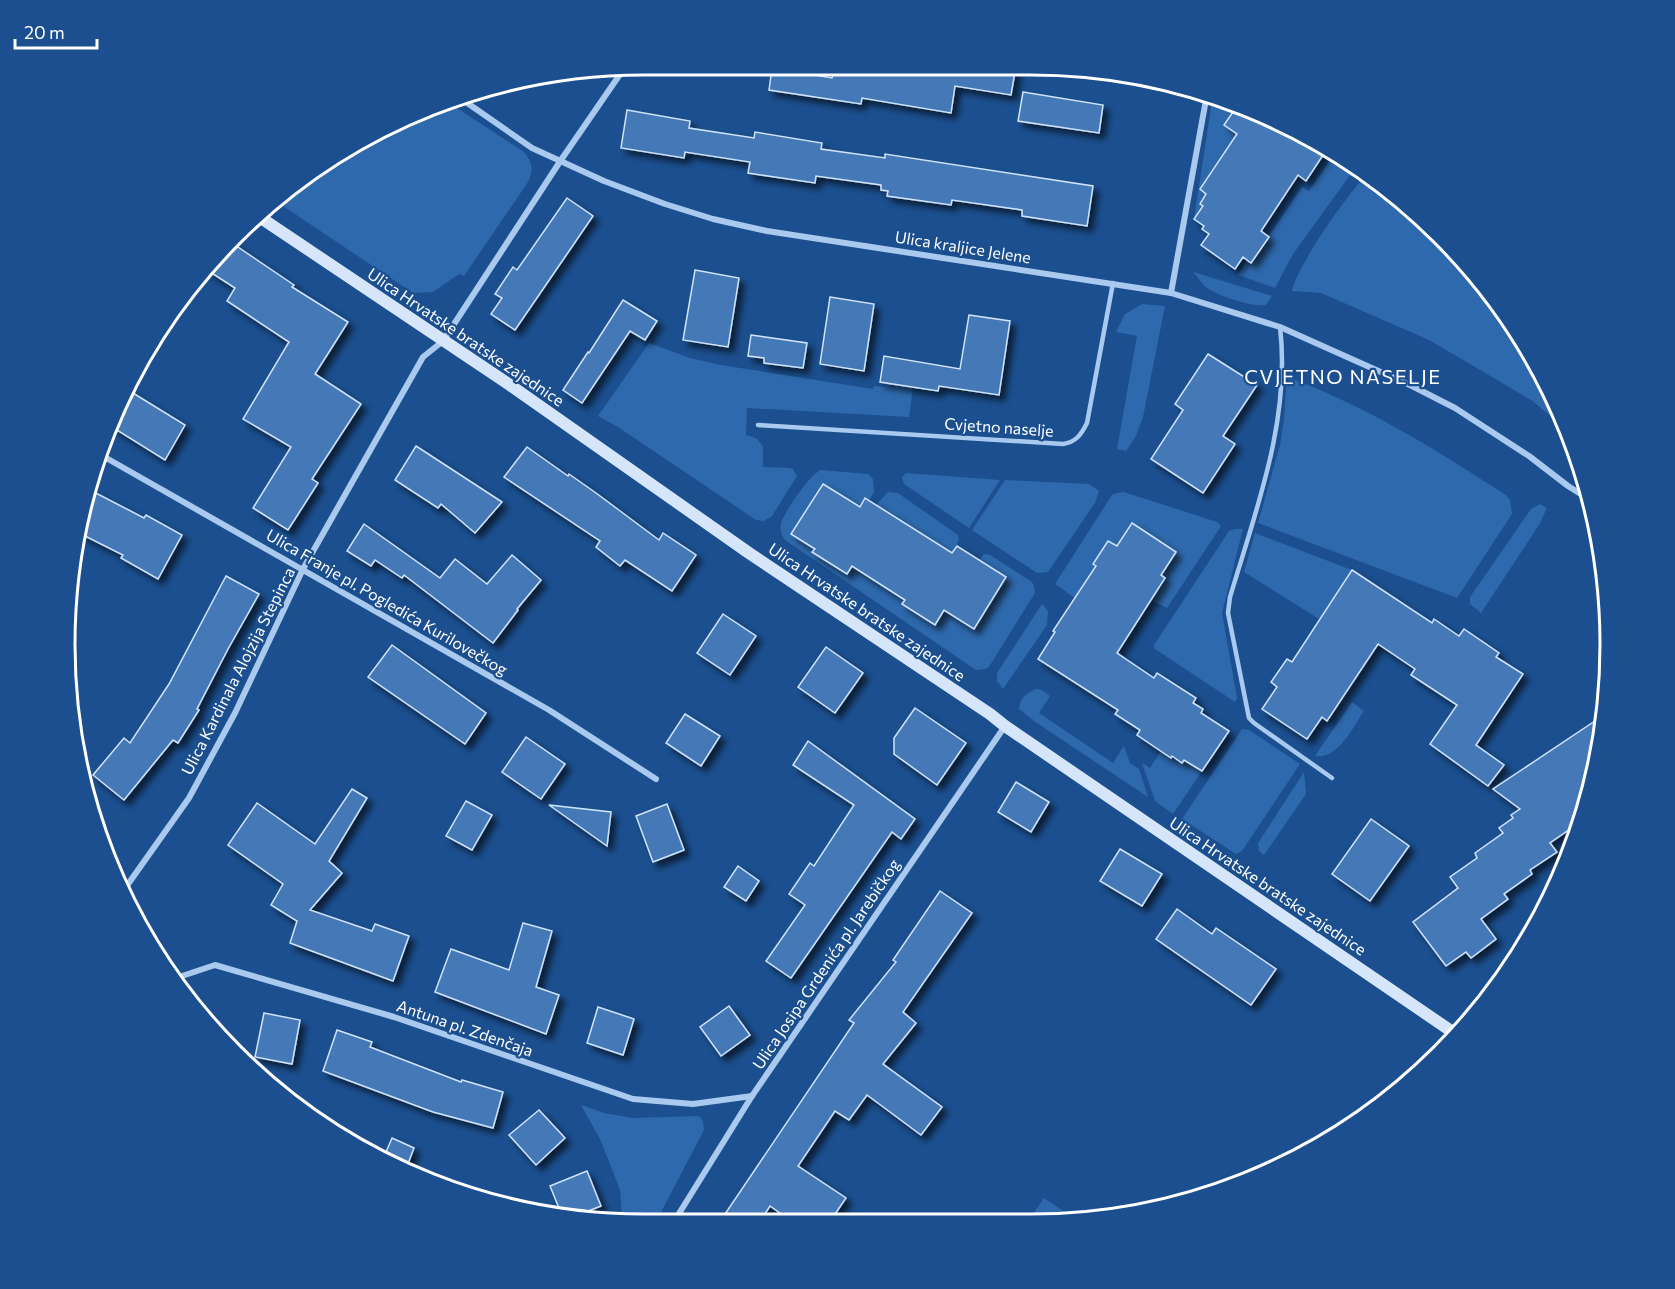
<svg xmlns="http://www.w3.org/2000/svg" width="1675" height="1289" viewBox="0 0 1675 1289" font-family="Commissioner,sans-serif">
  <defs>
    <filter id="shadow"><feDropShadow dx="5.5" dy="5.5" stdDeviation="3" flood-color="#0009"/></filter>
  </defs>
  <rect width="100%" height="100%" fill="#1b4f8f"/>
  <g fill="#2e69ad">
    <polygon points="1212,101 1231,114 1224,125 1237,134 1200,189 1206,194 1200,204 1203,206 1194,219"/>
    <path d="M449 103 524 152C532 162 534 170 528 182L464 276 459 274 433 292 413 293 277 202 354 142Z"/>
    <polygon points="1334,154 1356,167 1293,254 1275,288 1238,275 1247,260 1251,262 1302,187 1309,191"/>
    <path d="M1367 174 1383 184 1441 235 1513 323 1566 423 1570 433 1558 422 1531 400 1429 340 1321 293 1292 291C1298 264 1347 195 1367 174Z"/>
    <path d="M1193 272 1272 296 1266 305C1255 308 1220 296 1210 290 1203 286 1199 278 1193 272Z"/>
    <polygon points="1142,304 1165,306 1143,417 1136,436 1126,451 1117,449 1137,336 1116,332 1125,314"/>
    <polygon points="649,343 690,358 721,365 873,389 874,386 885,387 886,383 913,388 909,417 747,408 746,435 756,438 763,446 763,467 790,468 793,469 797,476 772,516 764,521 756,520 618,427 598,416"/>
    <path d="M1287 377C1365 405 1436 450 1506 495L1510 500 1512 514 1457 598 1258 523 1280 445 1284 419Z"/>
    <path d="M821 470 868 474 873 479 874 492 869 500 865 498 860 507 822 484 791 534 815 549 812 552 847 574 852 566 905 600 902 605 935 625 944 610 974 629 1006 578 979 560 984 554 990 555 1032 582 1034 586 1035 593 989 667 985 669 976 670 785 540C781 535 780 529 781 523 785 511 810 474 821 470Z"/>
    <polygon points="906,473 1000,480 969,528 904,484 902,477"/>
    <polygon points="1005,480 1089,484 1099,491 1095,503 1048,572 1037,573 972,530"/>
    <polygon points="888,492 898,493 958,535 959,540 952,553 876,505"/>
    <polygon points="1124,492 1217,522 1221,526 1167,608 1151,600 1165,578 1161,575 1176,552 1132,523 1117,546 1108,541 1093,564 1098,567 1079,601 1055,584 1112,495 1117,493"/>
    <polygon points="1540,504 1547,508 1539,525 1481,613 1470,604 1470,597 1531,509"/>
    <polygon points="1235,529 1243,529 1222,613 1237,698 1235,702 1155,649 1154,645 1229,531"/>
    <polygon points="1255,533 1352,570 1334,598 1324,620 1320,617 1319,619 1244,572"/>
    <polygon points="1042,604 1048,611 1047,625 1003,689 997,681 997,673"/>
    <path d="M1036 689 1042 690 1050 696 1039 713 1113 763 1124 746 1130 763 1139 769 1148 797 1034 721 1019 709C1020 697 1026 694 1036 689Z"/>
    <path d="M1352 702 1364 711C1353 727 1338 760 1315 756Z"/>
    <polygon points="1242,729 1249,730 1300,764 1242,851 1236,854 1182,819"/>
    <polygon points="1161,751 1182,763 1184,760 1202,771 1173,814 1155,801 1142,763 1150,768"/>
    <polygon points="1304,772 1306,794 1264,855 1259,851 1258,843"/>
    <polygon points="581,1105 604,1113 633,1118 699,1116 703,1121 704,1130 657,1220 622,1219 620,1190 600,1139"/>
    <polygon points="1044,1198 1076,1220 1029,1220"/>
  </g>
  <g fill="#4478b7" stroke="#cfe3fa" stroke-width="1.5" filter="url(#shadow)">
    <polygon points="834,65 875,65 875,69 904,74 905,65 1016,66 1011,95 955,86 951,113 862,98 861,104 769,90 772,68 832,78"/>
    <polygon points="1023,92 1103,105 1099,133 1018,121"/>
    <polygon points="1237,106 1287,124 1327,149 1306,181 1298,175 1261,231 1269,237 1251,263 1243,257 1235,269 1201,245 1209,234 1202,229 1204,226 1194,219 1203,206 1200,204 1206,194 1200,189 1237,134 1224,125"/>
    <polygon points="627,110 690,121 689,128 754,138 755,132 822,143 821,149 885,158 885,154 1093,186 1087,226 1022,216 1022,210 952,200 951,205 887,196 888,191 881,190 881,185 816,176 815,183 748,173 750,162 685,152 684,158 621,148"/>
    <polygon points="567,198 593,216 515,330 491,314 502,298 495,294 513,267 517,270"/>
    <polygon points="229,241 294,285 292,287 348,322 315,374 361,404 312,479 318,483 288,530 253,508 291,447 243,419 289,342 227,301 235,288 207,270"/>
    <polygon points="695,270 739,278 728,347 683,340"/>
    <polygon points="830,297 874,304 864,371 820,364"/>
    <polygon points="623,300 657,321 645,340 630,331 582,403 563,390 588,352 589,353"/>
    <polygon points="969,315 1010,321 999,395 939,386 938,391 880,382 884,356 960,369"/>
    <polygon points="751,335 807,343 803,368 764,363 764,358 748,356"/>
    <polygon points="1208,354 1257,385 1223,436 1235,444 1203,493 1151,459 1183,410 1175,404"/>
    <polygon points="128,390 185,425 165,460 112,427"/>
    <polygon points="416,446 502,502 475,533 441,504 438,508 395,480"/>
    <polygon points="527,447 568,476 569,474 596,493 659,540 663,533 696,555 672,591 625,560 620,566 596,547 600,541 504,477"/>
    <polygon points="823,484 860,507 865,498 952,553 957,546 1006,577 974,629 944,610 935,625 902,604 905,600 852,566 847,574 812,552 815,549 791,534"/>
    <polygon points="90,490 144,518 146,515 182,535 158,579 121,558 123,555 79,533 83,504"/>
    <polygon points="1132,523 1176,552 1161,575 1165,578 1117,653 1154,678 1157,673 1196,698 1193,703 1203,709 1201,713 1229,731 1202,771 1184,760 1182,763 1172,756 1171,758 1137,735 1140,730 1115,714 1118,710 1038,659 1055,632 1053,631 1096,566 1093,564 1108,541 1117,546"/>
    <polygon points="364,524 440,578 455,559 487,584 512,555 541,580 517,609 518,610 493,643 404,575 402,578 375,560 371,566 347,551"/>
    <polygon points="1352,570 1432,623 1434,619 1459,636 1464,629 1499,653 1496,657 1523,674 1476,745 1504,765 1488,786 1430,744 1457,705 1411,675 1415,669 1378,644 1327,721 1322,717 1307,739 1262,709 1277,687 1271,682 1287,659 1292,662"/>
    <polygon points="226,576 259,594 228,649 197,709 199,710 178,743 173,740 124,800 93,775 124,738 130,743 169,684"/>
    <polygon points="723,614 756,636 730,675 697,653"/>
    <polygon points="392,645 486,713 465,744 368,677"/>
    <polygon points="826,647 863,673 835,713 798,687"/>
    <polygon points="915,708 966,743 937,785 894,754 894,738"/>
    <polygon points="685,714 720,736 701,766 666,743"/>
    <polygon points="1604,715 1599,758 1580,822 1550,843 1557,852 1530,870 1532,874 1504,894 1508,899 1481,919 1496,939 1471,958 1466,952 1446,966 1413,922 1458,888 1450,877 1477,858 1475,853 1503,833 1499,828 1513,818 1511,815 1520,809 1493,789"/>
    <polygon points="526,737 565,764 541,799 502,772"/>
    <polygon points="808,741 915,819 901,839 892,832 791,978 766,961 805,905 789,894 810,863 814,866 854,805 793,765"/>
    <polygon points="1016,782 1049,802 1031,832 998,812"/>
    <polygon points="352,789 367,798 329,861 342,873 310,910 372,931 375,924 409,936 393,981 290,943 297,921 271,905 283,884 228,845 257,803 315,844"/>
    <polygon points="466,801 492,815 472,850 446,836"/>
    <polygon points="667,804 684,850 653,862 636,816"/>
    <polygon points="549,805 611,812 607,846"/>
    <polygon points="1371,819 1409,846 1370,901 1332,874"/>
    <polygon points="1120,849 1162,874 1142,906 1100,881"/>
    <polygon points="738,866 759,881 746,901 724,887"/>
    <polygon points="940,891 972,913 903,1012 916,1023 883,1064 942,1107 921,1135 867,1095 849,1120 835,1111 798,1166 846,1198 831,1220 790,1220 770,1206 761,1220 721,1220 854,1023 849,1020 896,962 893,960"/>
    <polygon points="1177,909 1212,934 1216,928 1276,969 1251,1005 1156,939"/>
    <polygon points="523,923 552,931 536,987 559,995 546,1034 435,992 451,949 509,970"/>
    <polygon points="729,1006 750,1035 721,1056 700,1027"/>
    <polygon points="598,1007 634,1019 623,1055 587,1043"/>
    <polygon points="264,1013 300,1020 292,1064 255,1057"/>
    <polygon points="337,1030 372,1042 370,1047 461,1082 462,1080 503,1092 493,1128 433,1112 323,1071"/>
    <polygon points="539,1110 565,1138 536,1165 509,1135"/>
    <polygon points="392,1138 414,1148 406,1169 383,1159"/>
    <polygon points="587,1171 601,1206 568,1219 563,1218 550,1186"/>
  </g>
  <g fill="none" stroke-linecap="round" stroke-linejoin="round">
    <g stroke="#a9c9ee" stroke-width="4.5">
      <path d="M1280 327C1291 419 1256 510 1230 597L1228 613 1249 718 1254 723 1332 778"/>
      <path d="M758 425 1063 444C1076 442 1081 435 1087 423L1113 283"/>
    </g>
    <g stroke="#a9c9ee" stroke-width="6">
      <polyline points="460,98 532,148 604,181 665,204 713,219 767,231 1171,293 1280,327 1412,386 1455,408 1529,456 1568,486 1590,500"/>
      <polyline points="1171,293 1207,94"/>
      <polyline points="101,455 549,710 656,779"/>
      <polyline points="126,887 189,798 235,713 303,569 423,357 443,341 561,160 625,67"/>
      <polyline points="173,979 215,965 394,1017 633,1099 693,1104 752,1096"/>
      <polyline points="675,1220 752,1096 1005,726"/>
    </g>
    <polyline stroke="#d6e6fa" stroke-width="12" points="258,216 507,383 749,553 990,714 1005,726 1457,1035"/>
  </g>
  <g text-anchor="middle" stroke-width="4.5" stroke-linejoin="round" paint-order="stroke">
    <g font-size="16" fill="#fff" stroke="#1b4f8f">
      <text transform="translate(963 247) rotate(9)" y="6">Ulica kraljice Jelene</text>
      <text transform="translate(466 337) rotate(34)" y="6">Ulica Hrvatske bratske zajednice</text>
      <text transform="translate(999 427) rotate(4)" y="6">Cvjetno naselje</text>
      <text transform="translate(387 602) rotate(30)" y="6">Ulica Franje pl. Pogledića Kurilovečkog</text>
      <text transform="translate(867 612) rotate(34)" y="6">Ulica Hrvatske bratske zajednice</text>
      <text transform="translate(238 671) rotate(-63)" y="6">Ulica Kardinala Alojzija Stepinca</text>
      <text transform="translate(1268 886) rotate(34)" y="6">Ulica Hrvatske bratske zajednice</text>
      <text transform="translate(826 964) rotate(-56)" y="6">Ulica Josipa Grdenića pl. Jarebičkog</text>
      <text transform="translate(465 1028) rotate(19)" y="6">Antuna pl. Zdenčaja</text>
    </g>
    <g font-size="20" letter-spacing="1.5" fill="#fff" stroke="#1b4f8f">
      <text x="1343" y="384">CVJETNO NASELJE</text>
    </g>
  </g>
  <path d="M0 0H1675V1289H0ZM644 75H1031A569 569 0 0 1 1600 644V645A569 569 0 0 1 1031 1214H644A569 569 0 0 1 75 645V644A569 569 0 0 1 644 75Z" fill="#1b4f8f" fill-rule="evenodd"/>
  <path fill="none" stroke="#fff" stroke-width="3" d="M644 75H1031A569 569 0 0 1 1600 644V645A569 569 0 0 1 1031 1214H644A569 569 0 0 1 75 645V644A569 569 0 0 1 644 75Z"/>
  <path d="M15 39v9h82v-9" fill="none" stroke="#ffffff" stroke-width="3"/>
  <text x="24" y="39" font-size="18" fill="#ffffff" stroke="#1b4f8f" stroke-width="4.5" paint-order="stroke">20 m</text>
</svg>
